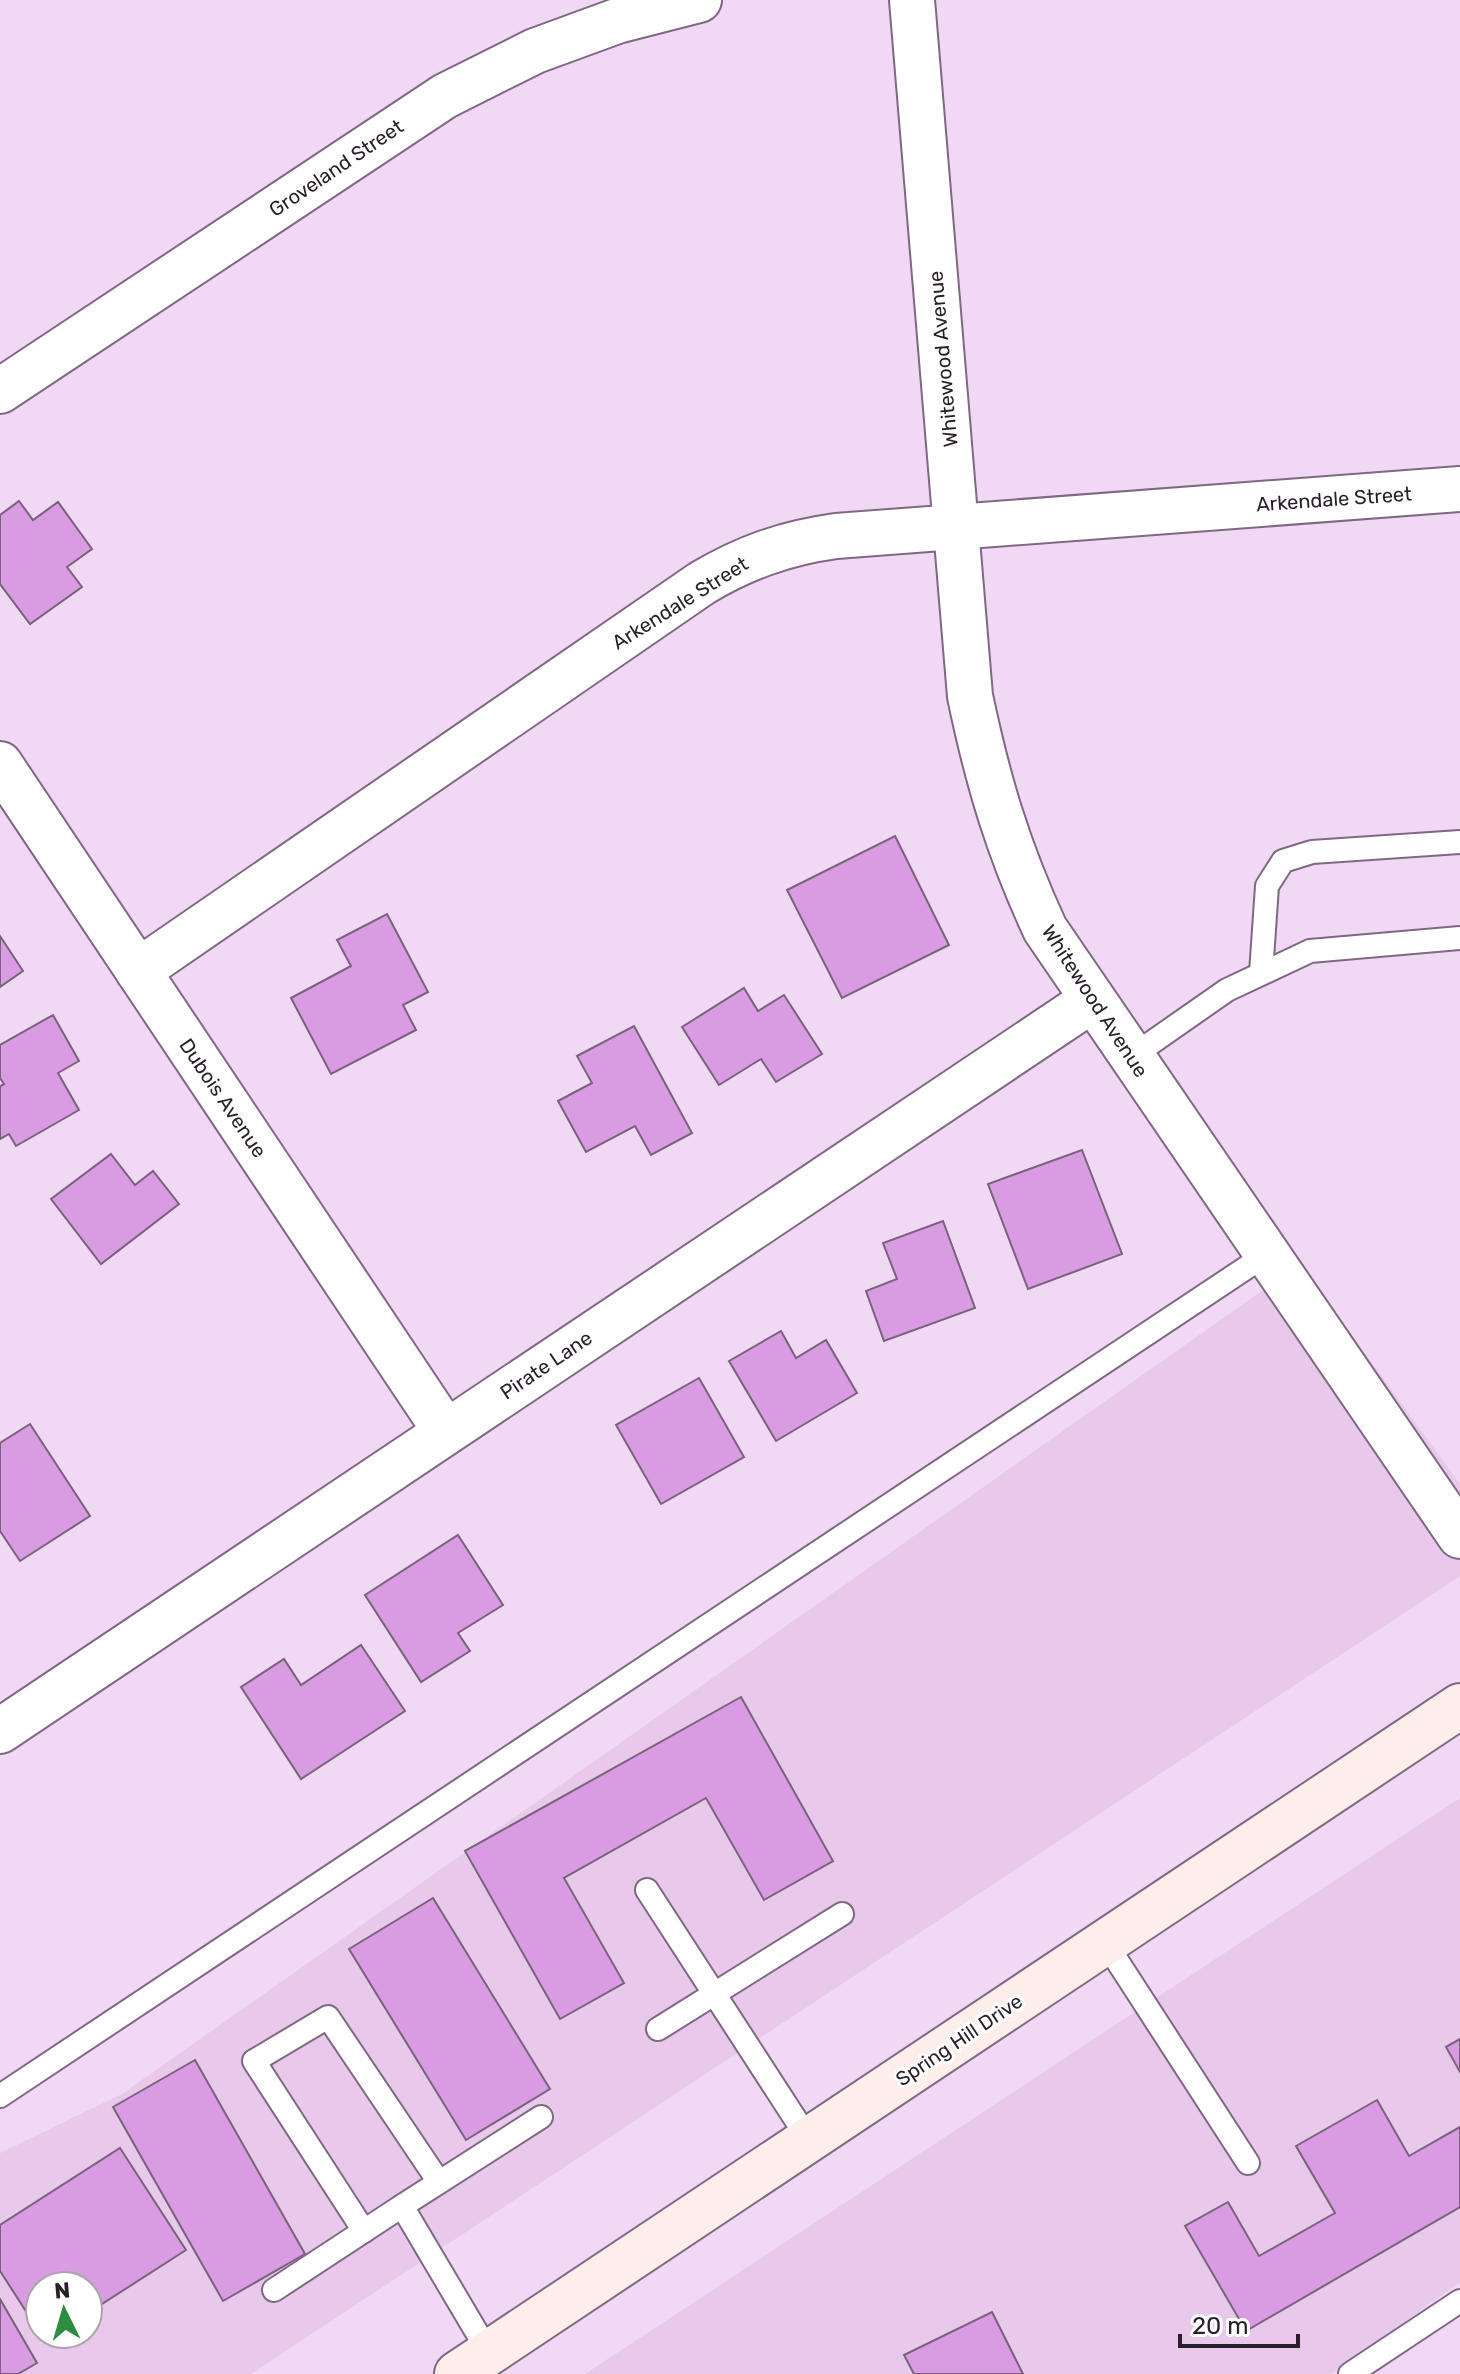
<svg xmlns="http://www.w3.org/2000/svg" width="1460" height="2374" viewBox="0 0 1460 2374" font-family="Rubik,sans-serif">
  <rect width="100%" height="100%" fill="#f1d8f5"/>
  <g fill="#e8c9ec" fill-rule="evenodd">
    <path d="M1300 1264 1460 1484V1576L251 2374H0V2153L122 2094ZM40 2286H88V2334H40Z"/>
    <polygon points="1460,1798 1460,2282 1332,2374 585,2374"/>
  </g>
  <g fill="#d99be1" stroke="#79627c" stroke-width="2">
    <polygon points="19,501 33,520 58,502 92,549 67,567 82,587 30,624 0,584 0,515"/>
    <polygon points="895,836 949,945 842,998 787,890"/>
    <polygon points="387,914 428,992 403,1005 416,1030 331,1074 291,998 351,966 337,940"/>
    <polygon points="0,936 23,971 0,987"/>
    <polygon points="744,988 758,1011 784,995 822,1054 776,1082 761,1059 719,1085 682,1027"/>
    <polygon points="53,1015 79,1061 58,1073 79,1110 16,1146 9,1134 0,1139 0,1086 4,1084 0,1078 0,1045"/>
    <polygon points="634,1026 692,1133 651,1155 635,1126 586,1152 558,1101 592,1083 577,1056"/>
    <polygon points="1082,1150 1122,1254 1028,1289 988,1184"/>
    <polygon points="111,1154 135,1185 153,1171 179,1204 101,1264 51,1199"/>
    <polygon points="943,1221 975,1308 884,1341 866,1291 897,1279 883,1243"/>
    <polygon points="781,1331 796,1358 826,1340 857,1393 776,1441 729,1361"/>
    <polygon points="699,1378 744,1457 661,1504 616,1425"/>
    <polygon points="30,1424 90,1516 20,1561 0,1531 0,1443"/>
    <polygon points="458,1535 503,1605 458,1633 470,1651 421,1682 365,1595"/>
    <polygon points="361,1645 405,1711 301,1779 241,1687 284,1659 301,1685"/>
    <polygon points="741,1697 833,1861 764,1900 706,1798 564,1878 624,1983 560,2019 465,1851"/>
    <polygon points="433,1898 550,2089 466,2140 349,1949"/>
    <polygon points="1460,2039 1460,2072 1446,2047"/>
    <polygon points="195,2060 305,2254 223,2301 113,2107"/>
    <polygon points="1377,2100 1409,2156 1460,2127 1460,2207 1246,2331 1185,2226 1228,2202 1259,2256 1335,2213 1296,2146"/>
    <polygon points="120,2148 186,2250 88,2313 88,2286 40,2286 40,2333 0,2271 0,2225"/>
    <polygon points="0,2299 37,2363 18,2374 0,2374"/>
    <polygon points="992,2312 1023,2374 914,2374 904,2355"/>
  </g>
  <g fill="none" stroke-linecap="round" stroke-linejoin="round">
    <defs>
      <g id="lane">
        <polyline points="1261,973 1267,886 1283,861 1312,852 1460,842"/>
        <polyline points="1131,1057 1227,990 1310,951 1460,938"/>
        <polyline points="647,1890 809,2140"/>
        <polyline points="1105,1942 1248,2163"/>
        <polyline points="658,2029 842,1914"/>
        <polyline points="0,2096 1267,1254"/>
        <polyline points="364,2231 254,2061 328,2017 439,2182"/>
        <polyline points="274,2290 402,2206"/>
        <polyline points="489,2353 402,2206 541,2117"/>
        <polyline points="1350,2374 1460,2301"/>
      </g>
      <g id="street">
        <path d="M912 0 970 696C988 782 1008 849 1045 929L1460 1536"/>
        <polyline points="0,391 445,96 535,51 617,21 699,0"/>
        <polyline points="0,764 446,1432"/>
        <path d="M138 971 702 583C746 557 786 543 836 536L1460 489"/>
        <polyline points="0,1731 1092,1000"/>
      </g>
      <polyline id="secondary" points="457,2374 1460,1706"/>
    </defs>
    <use href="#lane" stroke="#7f6882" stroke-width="26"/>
    <use href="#street" stroke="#7f6882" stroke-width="48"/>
    <use href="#secondary" stroke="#7f6882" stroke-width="48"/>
    <use href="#lane" stroke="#fff" stroke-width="22"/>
    <use href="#street" stroke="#fff" stroke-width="44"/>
    <use href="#secondary" stroke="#fdeee9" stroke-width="44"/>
  </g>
  <g text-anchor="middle" stroke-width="6" stroke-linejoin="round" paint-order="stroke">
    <g font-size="20" fill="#291f2a" stroke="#fff">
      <text transform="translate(336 168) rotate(-34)" y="7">Groveland Street</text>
      <text transform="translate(943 359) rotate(-95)" y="7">Whitewood Avenue</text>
      <text transform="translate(1334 499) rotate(-4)" y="7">Arkendale Street</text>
      <text transform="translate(680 603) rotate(-32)" y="7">Arkendale Street</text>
      <text transform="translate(1095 1001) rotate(57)" y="7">Whitewood Avenue</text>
      <text transform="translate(223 1098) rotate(56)" y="7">Dubois Avenue</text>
      <text transform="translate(546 1365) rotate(-34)" y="7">Pirate Lane</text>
      <text transform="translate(959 2040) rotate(-34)" y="7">Spring Hill Drive</text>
    </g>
  </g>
  <g transform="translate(64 2310) rotate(355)"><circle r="38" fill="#ffffff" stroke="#a9a5aa" stroke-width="2"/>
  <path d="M0-6L14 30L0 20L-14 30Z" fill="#2d8e41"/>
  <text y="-12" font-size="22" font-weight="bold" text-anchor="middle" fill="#291f2a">N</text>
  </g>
  <path d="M1180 2334v12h118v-12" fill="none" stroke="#291f2a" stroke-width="4"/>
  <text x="1192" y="2334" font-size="24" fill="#291f2a" stroke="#ffffff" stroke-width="6" paint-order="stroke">20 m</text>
</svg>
